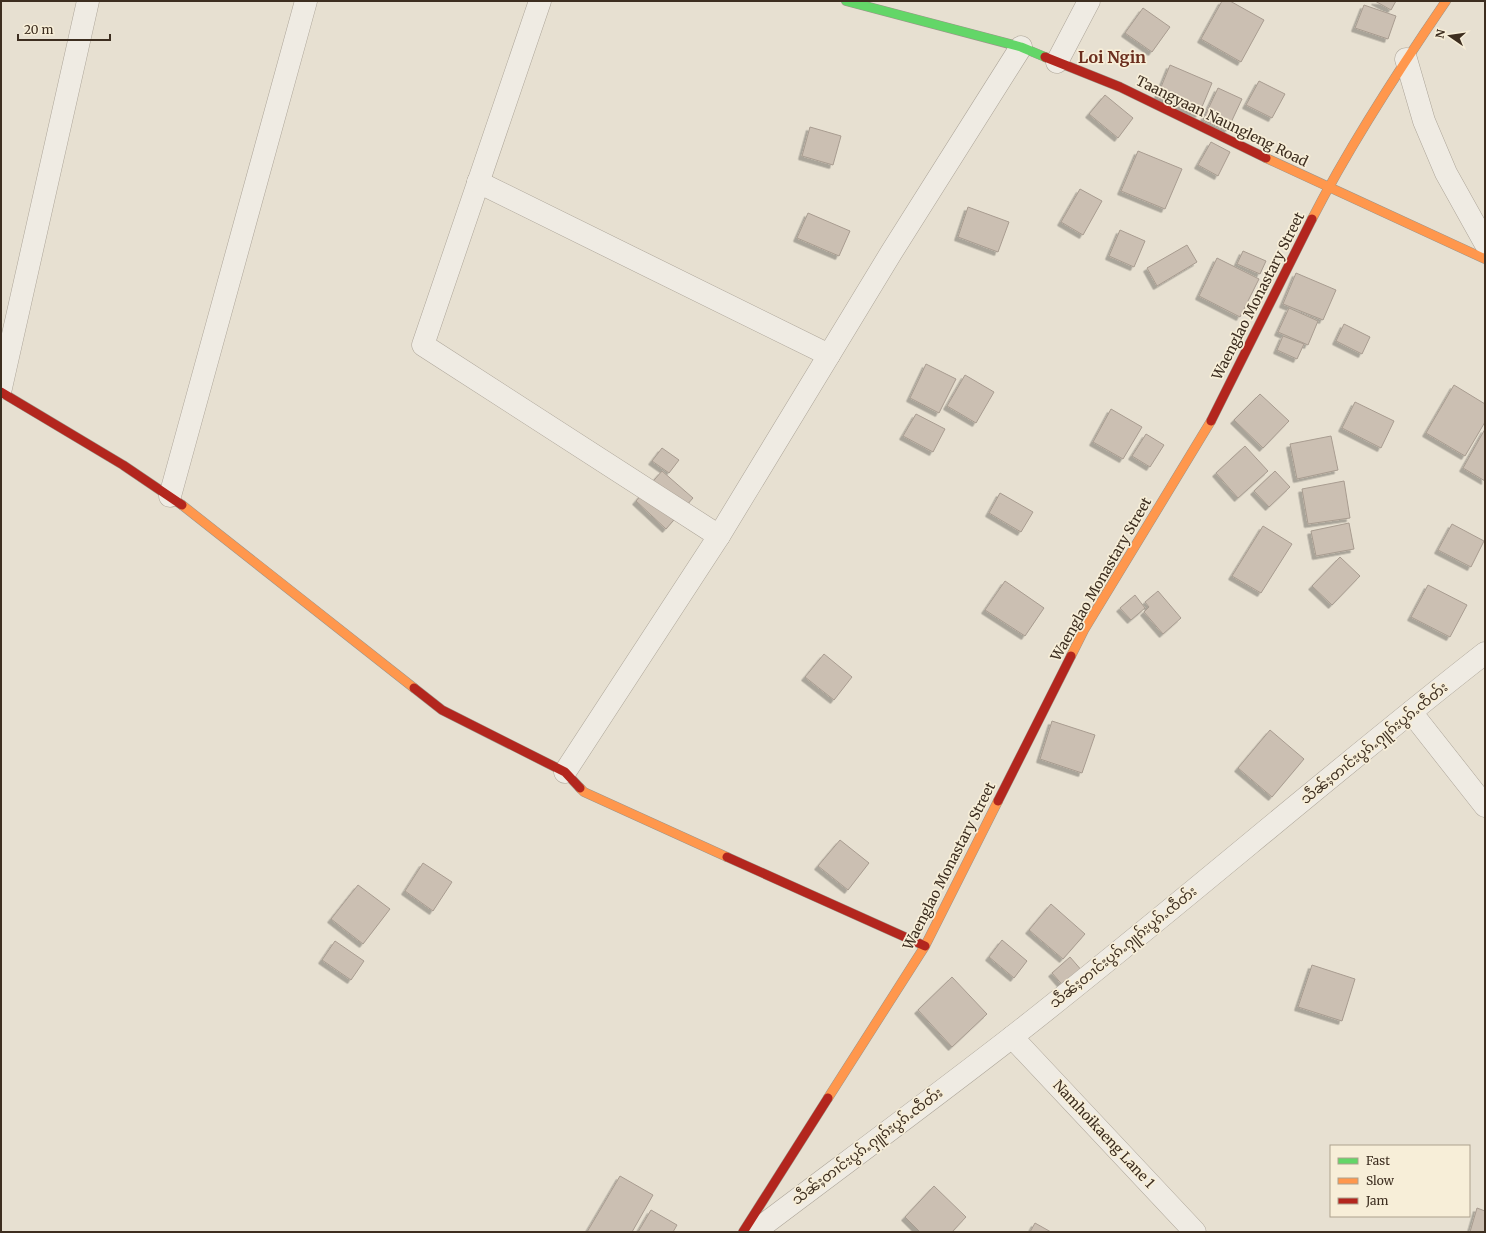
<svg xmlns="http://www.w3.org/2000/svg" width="1486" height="1233" viewBox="0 0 1486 1233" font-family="Merriweather,'Noto Sans Myanmar',serif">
  <defs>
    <filter id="shadow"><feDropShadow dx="-3.5" dy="3.5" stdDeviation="0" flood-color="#0004"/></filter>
  </defs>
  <rect width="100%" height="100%" fill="#e7e0d1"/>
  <g fill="#cbbfb2" stroke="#a89c90" filter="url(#shadow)">
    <polygon points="1222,1 1230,1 1264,20 1241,62 1201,39"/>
    <polygon points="1375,1 1396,1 1391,10"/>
    <polygon points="1364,5 1396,16 1388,39 1355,28"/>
    <polygon points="1143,8 1170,27 1152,52 1125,33"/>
    <polygon points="1170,65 1212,83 1199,114 1157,97"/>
    <polygon points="1259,81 1285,94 1272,118 1246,105"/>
    <polygon points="1218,88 1242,99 1227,131 1203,120"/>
    <polygon points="1105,95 1133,118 1118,138 1089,114"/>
    <polygon points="810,127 841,136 833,165 802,156"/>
    <polygon points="1211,142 1230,152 1218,176 1198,165"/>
    <polygon points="1138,151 1182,169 1165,209 1121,191"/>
    <polygon points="1080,189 1102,201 1083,235 1061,222"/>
    <polygon points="968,207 1009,222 998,252 958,237"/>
    <polygon points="808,213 850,231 839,256 797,238"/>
    <polygon points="1120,230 1145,241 1134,267 1109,256"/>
    <polygon points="1187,245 1197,262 1157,286 1147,268"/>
    <polygon points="1243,251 1266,261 1260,274 1237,264"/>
    <polygon points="1217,258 1259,279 1240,317 1199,296"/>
    <polygon points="1296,273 1336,290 1323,320 1283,304"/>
    <polygon points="1289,308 1318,321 1308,345 1278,332"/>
    <polygon points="1344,324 1370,337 1362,354 1336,341"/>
    <polygon points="1283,336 1304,344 1297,359 1277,350"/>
    <polygon points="926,364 956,379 939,413 910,398"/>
    <polygon points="965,375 994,392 976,423 947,406"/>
    <polygon points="1454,385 1485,404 1485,422 1465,456 1426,433"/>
    <polygon points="1260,394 1289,421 1263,448 1234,420"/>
    <polygon points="1355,402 1394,421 1381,448 1342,428"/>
    <polygon points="1111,409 1142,427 1123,459 1093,442"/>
    <polygon points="916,414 945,429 933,452 903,436"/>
    <polygon points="1485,429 1485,481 1463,468"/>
    <polygon points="1146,434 1164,445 1150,467 1132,456"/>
    <polygon points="1331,436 1338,470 1297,479 1290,444"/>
    <polygon points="1245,446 1268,471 1238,498 1216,473"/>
    <polygon points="662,448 679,460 669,473 652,461"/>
    <polygon points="662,471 693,498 666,529 636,501"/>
    <polygon points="1275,471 1290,487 1269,507 1254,491"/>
    <polygon points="1344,481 1350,518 1308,524 1302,489"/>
    <polygon points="1000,493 1033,512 1021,532 989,513"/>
    <polygon points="1349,523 1354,549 1316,556 1311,531"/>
    <polygon points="1452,524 1484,541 1471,567 1438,550"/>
    <polygon points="1263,526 1292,544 1261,593 1232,576"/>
    <polygon points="1340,557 1360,576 1332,605 1312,586"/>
    <polygon points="1005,581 1044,608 1025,636 985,610"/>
    <polygon points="1428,585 1467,605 1450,637 1411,617"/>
    <polygon points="1158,591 1181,618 1163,634 1144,612 1149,607 1145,602"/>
    <polygon points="1135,595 1145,608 1131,620 1120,608"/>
    <polygon points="824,654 852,677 834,700 805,677"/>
    <polygon points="1052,721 1095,735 1082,773 1040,759"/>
    <polygon points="1270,730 1304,759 1272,797 1238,768"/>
    <polygon points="840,840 869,863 848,890 818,866"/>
    <polygon points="423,863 452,882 433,911 405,891"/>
    <polygon points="358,885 390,909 363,944 331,919"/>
    <polygon points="1051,904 1085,934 1063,959 1029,930"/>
    <polygon points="1002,940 1027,961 1014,978 989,957"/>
    <polygon points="335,941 364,961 351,980 322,960"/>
    <polygon points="1070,957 1083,972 1065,988 1052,973"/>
    <polygon points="1312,965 1355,979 1342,1021 1298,1007"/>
    <polygon points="952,977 987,1014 952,1047 918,1010"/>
    <polygon points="620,1176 653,1195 632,1232 587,1232"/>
    <polygon points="934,1186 966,1217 952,1232 920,1232 905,1217"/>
    <polygon points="1477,1208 1485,1211 1485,1232 1470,1232"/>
    <polygon points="651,1210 677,1225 673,1232 638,1232"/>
    <polygon points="1035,1223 1051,1232 1030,1232"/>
  </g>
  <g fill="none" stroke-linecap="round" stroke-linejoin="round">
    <defs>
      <g id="street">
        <polyline points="540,1 423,345 719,536"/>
        <polyline points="1406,59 1424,121 1446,173 1485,243"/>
        <polyline points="1057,62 1089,1"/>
        <polyline points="478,182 829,355"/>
        <polyline points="1,388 88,1"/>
        <polyline points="170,496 306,1"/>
        <polyline points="1411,712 1485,806"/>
        <polyline points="565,772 719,536 891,253 1021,47"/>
        <polyline points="1012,1037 1195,1232"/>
        <path d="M754 1232C840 1167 927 1103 1012 1037 1172 912 1325 778 1485 653"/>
      </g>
      <polyline id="fast" points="846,1 1021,47 1045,57"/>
      <g id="slow">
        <polyline points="1266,158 1485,259"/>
        <path d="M1312 219C1351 143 1398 71 1446 1"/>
        <polyline points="182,505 414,688"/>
        <polyline points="1071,656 1084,630 1211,421"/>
        <polyline points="580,788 584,792 727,857"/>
        <polyline points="828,1098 925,946 998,801"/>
      </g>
      <g id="jam">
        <polyline points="1045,57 1120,87 1266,158"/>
        <polyline points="1,392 123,465 182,505"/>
        <polyline points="1211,421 1312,219"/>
        <polyline points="414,688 442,710 565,772 580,788"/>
        <polyline points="998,801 1071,656"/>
        <polyline points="727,857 925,946"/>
        <polyline points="743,1232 828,1098"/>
      </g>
    </defs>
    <use href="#street" stroke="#ada599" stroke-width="23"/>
    <use href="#fast" stroke="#9c958a" stroke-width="10"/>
    <use href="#slow" stroke="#9c958a" stroke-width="10"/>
    <use href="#jam" stroke="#9c958a" stroke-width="10"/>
    <use href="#street" stroke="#efebe3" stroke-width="22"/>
    <use href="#fast" stroke="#63d668" stroke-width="9"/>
    <use href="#slow" stroke="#ff974d" stroke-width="9"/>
    <use href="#jam" stroke="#b3261e" stroke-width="9"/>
  </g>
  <g text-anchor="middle" stroke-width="3.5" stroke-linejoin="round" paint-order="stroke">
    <g font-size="14" fill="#3d2e20" stroke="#f7eed8">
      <text transform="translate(1222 121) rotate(26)" y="5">Taangyaan Naungleng Road</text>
      <text transform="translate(1258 296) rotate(-63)" y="5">Waenglao Monastary Street</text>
      <text transform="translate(1101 579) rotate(-60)" y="5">Waenglao Monastary Street</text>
      <text transform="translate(1374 743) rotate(-39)" y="5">သဵၼ်ႈတၢင်းပွၵ်ႉႁူၵ်းပွၵ်ႉၸဵတ်း</text>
      <text transform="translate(949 866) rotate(-63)" y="5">Waenglao Monastary Street</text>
      <text transform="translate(1123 947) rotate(-39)" y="5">သဵၼ်ႈတၢင်းပွၵ်ႉႁူၵ်းပွၵ်ႉၸဵတ်း</text>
      <text transform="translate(1104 1134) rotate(47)" y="5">Namhoikaeng Lane 1</text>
      <text transform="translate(867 1146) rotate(-37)" y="5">သဵၼ်ႈတၢင်းပွၵ်ႉႁူၵ်းပွၵ်ႉၸဵတ်း</text>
    </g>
    <g font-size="16" font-weight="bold" fill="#6b2e1e" stroke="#f7eed8">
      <text x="1112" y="63">Loi Ngin</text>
    </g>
  </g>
  <rect width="1486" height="1233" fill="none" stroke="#3d2e20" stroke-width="4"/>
  <rect x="1330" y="1145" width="140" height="72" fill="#f7eed8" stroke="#ada18e"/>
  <rect x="1338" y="1158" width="20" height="6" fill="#63d668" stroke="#ada18e"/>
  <text x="1366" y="1165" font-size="12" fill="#3d2e20">Fast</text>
  <rect x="1338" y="1178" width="20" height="6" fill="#ff974d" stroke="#ada18e"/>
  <text x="1366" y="1185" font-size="12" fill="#3d2e20">Slow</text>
  <rect x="1338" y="1198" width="20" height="6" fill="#b3261e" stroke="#ada18e"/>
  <text x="1366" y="1205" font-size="12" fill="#3d2e20">Jam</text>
  <g transform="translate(1450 36) rotate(283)" stroke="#f7eed8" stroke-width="3" paint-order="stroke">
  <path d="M0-3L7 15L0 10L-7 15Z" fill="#3d2e20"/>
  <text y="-6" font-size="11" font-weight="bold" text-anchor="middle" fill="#3d2e20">N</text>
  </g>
  <path d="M18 34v6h92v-6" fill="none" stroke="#3d2e20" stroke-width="2"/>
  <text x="24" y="34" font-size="12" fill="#3d2e20" stroke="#f7eed8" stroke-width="3" paint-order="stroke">20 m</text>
</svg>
